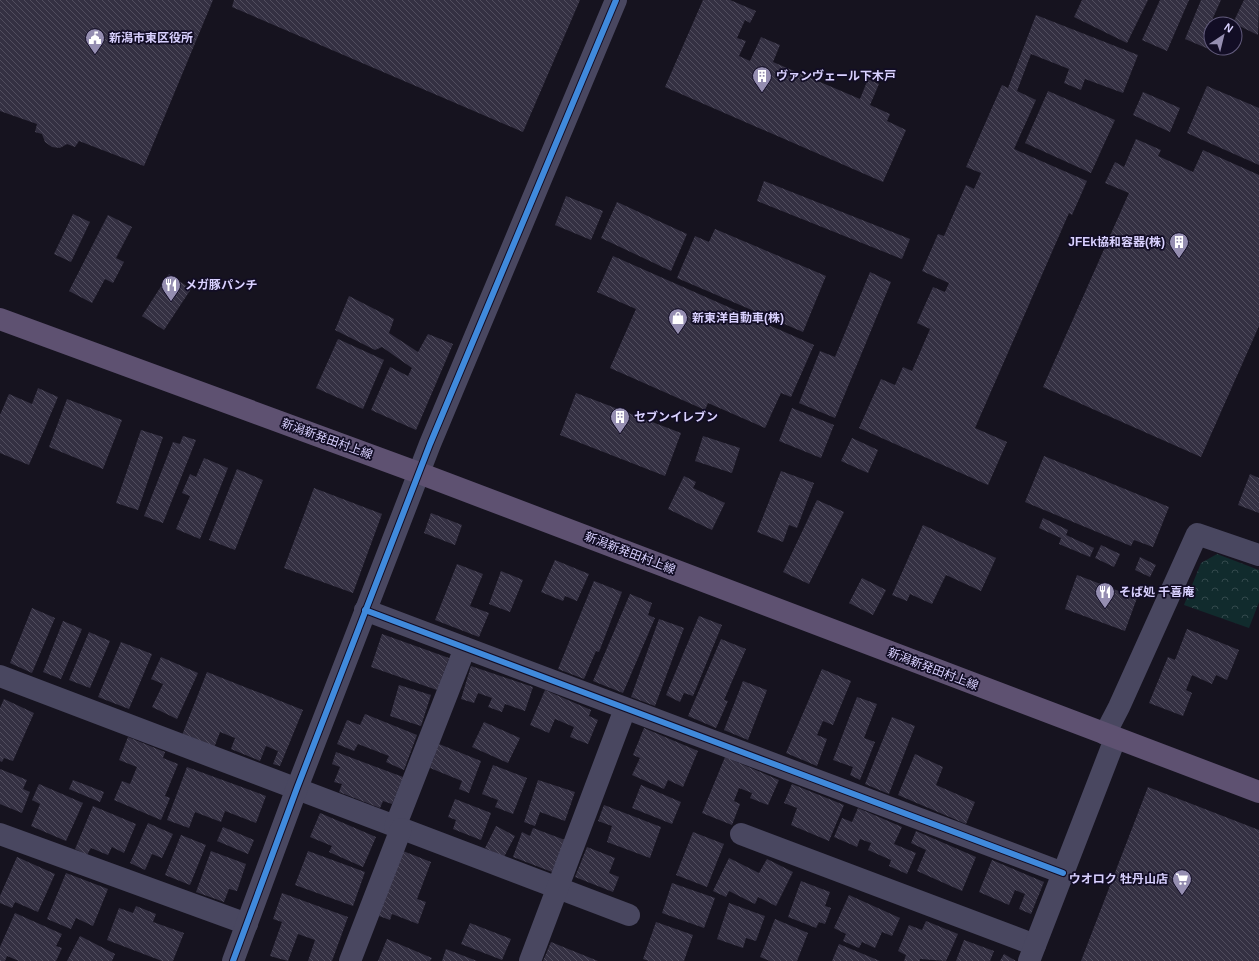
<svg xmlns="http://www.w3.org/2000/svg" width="1259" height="961" viewBox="0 0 1259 961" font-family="Helvetica,'Noto Sans JP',sans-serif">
  <defs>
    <pattern id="park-crowns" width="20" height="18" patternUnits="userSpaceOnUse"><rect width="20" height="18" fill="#112b2d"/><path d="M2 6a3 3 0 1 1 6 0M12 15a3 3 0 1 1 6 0" fill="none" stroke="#33494c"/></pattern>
    <pattern id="building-back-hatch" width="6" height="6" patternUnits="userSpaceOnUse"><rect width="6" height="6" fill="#343042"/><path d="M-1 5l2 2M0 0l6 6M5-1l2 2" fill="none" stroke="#514d5e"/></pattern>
  </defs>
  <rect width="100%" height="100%" fill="#16131f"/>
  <polygon fill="url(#park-crowns)" points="1217,554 1259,570 1259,602 1249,628 1184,605 1201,563"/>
  <g fill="url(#building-back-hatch)">
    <polygon points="0,0 213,0 144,166 79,141 75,147 67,144 60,148 52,147 45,142 42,134 35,132 37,124 0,111"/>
    <polygon points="234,0 580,0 523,132 232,7"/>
    <polygon points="703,0 730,0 756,11 750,23 745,20 737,38 746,41 739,56 750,61 761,37 780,45 773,62 860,99 868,79 879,84 870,105 890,114 887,121 906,130 883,182 665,87"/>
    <polygon points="1082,0 1148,0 1127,43 1074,17"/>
    <polygon points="1160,0 1189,0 1167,51 1142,40"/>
    <polygon points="1201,0 1221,0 1212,20 1222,24 1211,24 1211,50 1185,39"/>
    <polygon points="1244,0 1259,0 1258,35 1233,23"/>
    <polygon points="1036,15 1138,55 1123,93 1085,79 1081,90 1064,83 1069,69 1031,54 1017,91 1036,100 1014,149 1087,181 1072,215 1069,213 975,428 1007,442 988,485 859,428 881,379 895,385 903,367 912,371 930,329 917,323 933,287 945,292 949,283 922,271 938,234 944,236 966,185 974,189 981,173 966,167 1002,85 1008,88"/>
    <polygon points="1207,86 1259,108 1259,165 1187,133"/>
    <polygon points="1048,91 1115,120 1091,173 1025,143"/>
    <polygon points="1143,92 1180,108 1170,132 1133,115"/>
    <polygon points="1136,139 1161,150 1158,156 1193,172 1203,150 1259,175 1259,326 1201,457 1043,387 1129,193 1105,183 1115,162 1124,167"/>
    <polygon points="764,181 910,239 902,259 757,201"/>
    <polygon points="566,196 603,211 591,240 555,225"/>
    <polygon points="617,202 687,234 671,271 601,238"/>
    <polygon points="73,214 90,222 71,262 54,254"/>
    <polygon points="108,215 132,227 116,258 124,262 113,283 105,279 92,303 69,291"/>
    <polygon points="715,229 826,276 803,332 677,278 695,236 709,242"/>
    <polygon points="613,256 814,345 791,397 781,393 765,428 708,403 705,410 610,368 636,309 597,292"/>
    <polygon points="870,272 891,282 835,418 799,403 820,351 835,357"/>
    <polygon points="169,274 191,289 164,330 142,316"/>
    <polygon points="349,296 394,319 389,333 418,352 428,334 453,344 416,430 371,410 390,367 408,376 412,368 382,347 375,350 335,330"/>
    <polygon points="338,339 384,360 363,409 316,388"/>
    <polygon points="38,388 58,397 29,465 0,453 0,415 9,394 32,404"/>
    <polygon points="576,393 681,433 665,476 560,435"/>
    <polygon points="67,399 122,420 103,469 49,447"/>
    <polygon points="792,408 834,425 821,458 779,441"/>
    <polygon points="141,430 163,437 138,510 116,503"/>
    <polygon points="183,436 196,440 163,523 144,516 173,442 180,444"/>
    <polygon points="703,436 740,448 732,473 695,461"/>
    <polygon points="852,438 878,450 868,473 841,461"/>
    <polygon points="1044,456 1169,507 1153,547 1134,540 1131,546 1025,502"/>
    <polygon points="204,458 228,468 200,539 176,529 190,496 182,493 190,474 196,477"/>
    <polygon points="237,469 263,480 235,550 209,540"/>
    <polygon points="781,471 814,483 797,528 789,525 783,542 757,532"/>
    <polygon points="1250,474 1259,478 1259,513 1238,505"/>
    <polygon points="684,476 696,482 693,488 725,503 712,530 668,509"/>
    <polygon points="314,488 382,514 353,593 284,568"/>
    <polygon points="817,500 844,512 809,584 783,572"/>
    <polygon points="431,513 462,525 455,545 424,533"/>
    <polygon points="1043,518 1068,530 1066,535 1094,548 1090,557 1059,544 1061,538 1039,528"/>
    <polygon points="923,525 996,558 981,591 946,575 932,604 910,594 907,601 892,595"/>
    <polygon points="1101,545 1120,554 1114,567 1095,558"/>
    <polygon points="1140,557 1156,565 1150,577 1135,570"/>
    <polygon points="555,560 589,574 577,601 565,596 563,601 541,592"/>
    <polygon points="457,564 483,574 470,606 489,613 479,637 435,620"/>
    <polygon points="501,571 523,580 510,612 489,604"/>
    <polygon points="1077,575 1137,598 1125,631 1065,609"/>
    <polygon points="862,578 886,590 873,615 849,603"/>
    <polygon points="594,581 622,592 599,652 596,651 584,679 558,669"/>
    <polygon points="630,594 652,603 648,615 655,618 623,693 593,681"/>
    <polygon points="32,608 55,618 32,673 10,663"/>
    <polygon points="699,616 722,625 693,696 684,693 680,702 666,695"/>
    <polygon points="659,619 684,628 655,706 631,697"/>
    <polygon points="63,621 82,629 61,679 43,672"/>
    <polygon points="1187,629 1239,650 1227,680 1216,675 1212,684 1192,675 1186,690 1192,693 1183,716 1149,703 1168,657 1175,660"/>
    <polygon points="89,632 110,641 90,688 69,680"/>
    <polygon points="382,634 449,658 437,690 371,667"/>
    <polygon points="721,639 746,649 724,700 728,701 716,728 688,716"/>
    <polygon points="121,642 152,654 129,709 98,697"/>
    <polygon points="161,657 198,673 177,719 152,707 163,684 151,679"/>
    <polygon points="471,666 533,687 525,711 505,704 502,712 488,707 492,698 478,693 474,703 461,699"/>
    <polygon points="822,669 851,681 833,725 823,721 817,735 827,739 817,766 786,753"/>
    <polygon points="207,672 303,710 280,766 273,764 278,751 266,746 260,761 231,749 235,738 220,732 214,748 182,735"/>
    <polygon points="743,681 767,690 748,740 724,730"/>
    <polygon points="399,685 431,695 421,726 390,716"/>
    <polygon points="545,690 591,710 589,716 598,720 588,744 570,737 574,727 555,719 549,733 530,725"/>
    <polygon points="857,697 877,704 864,738 875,742 860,780 850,775 853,767 833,760"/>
    <polygon points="4,699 34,713 13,761 4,758 2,762 0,761 0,708"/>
    <polygon points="365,714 417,735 404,770 386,762 389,756 358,744 354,751 337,744 347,720 360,725"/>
    <polygon points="892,717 915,726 889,794 865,784"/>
    <polygon points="484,722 520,738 508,763 472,747"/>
    <polygon points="644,728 698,751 683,787 668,780 664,789 632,775 640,758 633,755"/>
    <polygon points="128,737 165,752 163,758 178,764 165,796 170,798 161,820 114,800 122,781 130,784 137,767 119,760"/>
    <polygon points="439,744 481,761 469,793 459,789 462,781 430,768"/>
    <polygon points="336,752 403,777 392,804 383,801 380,808 339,792 342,784 334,782 340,767 332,764"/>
    <polygon points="915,754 943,767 936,785 975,802 966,824 898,795"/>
    <polygon points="725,757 779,780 768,805 750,798 752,793 739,788 734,801 740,804 732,825 702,813"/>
    <polygon points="493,765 527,778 513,814 495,807 498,800 482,794"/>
    <polygon points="187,767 266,796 256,823 225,811 221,822 195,812 189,828 167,820"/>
    <polygon points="0,769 27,780 23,789 30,792 22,813 0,804"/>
    <polygon points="73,780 104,792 100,802 69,789"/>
    <polygon points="538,780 575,792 565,821 540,812 535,826 524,822"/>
    <polygon points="39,784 83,803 66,841 31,826 40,804 32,800"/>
    <polygon points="792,784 844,805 829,841 791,825 797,808 784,803"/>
    <polygon points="641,785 681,802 672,824 632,808"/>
    <polygon points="1148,787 1259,830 1259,961 1081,961"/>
    <polygon points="455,799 491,813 481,840 453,829 456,820 448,817"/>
    <polygon points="604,805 661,827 650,858 607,842 612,826 598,821"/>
    <polygon points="93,806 136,824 124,853 112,847 108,855 91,848 87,855 75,849"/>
    <polygon points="858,808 902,827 894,844 916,853 907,874 889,866 891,860 868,850 871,843 860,839 857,847 834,837 842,818 852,822"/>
    <polygon points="320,813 376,837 363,867 329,852 332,846 310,837"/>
    <polygon points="148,823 173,834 162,858 152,854 145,870 130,863"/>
    <polygon points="496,826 515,836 504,857 485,848"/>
    <polygon points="223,827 254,840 248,854 217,841"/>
    <polygon points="533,828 565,840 552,872 513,857 522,832 530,836"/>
    <polygon points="916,831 976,857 962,891 917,871 926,850 911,843"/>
    <polygon points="693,832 724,844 707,887 676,875"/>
    <polygon points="181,835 206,845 190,885 165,875"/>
    <polygon points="587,847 615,858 609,873 619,877 613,892 575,877"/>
    <polygon points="211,851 246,864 237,891 229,889 224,902 196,892"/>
    <polygon points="308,851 365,872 353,906 295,885"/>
    <polygon points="403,851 431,862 417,899 426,902 418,924 392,914 390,920 379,916"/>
    <polygon points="17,857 55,874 38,912 15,902 12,908 0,903 0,896"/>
    <polygon points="729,858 759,873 767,859 793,872 776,906 758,897 755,904 729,891 726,897 713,891"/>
    <polygon points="992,860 1044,882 1031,914 1019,909 1025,894 1015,890 1009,905 979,892"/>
    <polygon points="66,873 108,889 93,926 76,918 71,929 47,919"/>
    <polygon points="801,881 830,892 825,906 831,908 825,924 819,922 816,928 788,917"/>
    <polygon points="672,883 715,898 704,928 662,913"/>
    <polygon points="282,893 348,917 332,961 308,961 315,940 298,934 288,961 270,956 282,922 273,919"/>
    <polygon points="849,895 900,918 892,936 882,932 875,948 862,942 859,948 843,941 846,934 834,928"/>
    <polygon points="729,903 765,916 756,941 746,938 743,948 717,939"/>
    <polygon points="136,906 156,914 153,922 184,933 173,961 162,961 107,940 119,908 133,913"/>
    <polygon points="15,913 62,934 56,946 62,948 56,961 19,961 7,956 5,961 0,961 0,947"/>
    <polygon points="775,919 808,933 797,961 770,961 760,957"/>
    <polygon points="926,921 958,934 946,961 920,959 920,961 904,961 906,955 898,951 909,925 922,930"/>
    <polygon points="656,922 693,935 684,961 649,961 643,959"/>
    <polygon points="470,923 511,939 502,960 461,944"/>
    <polygon points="80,936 115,954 112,961 67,961"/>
    <polygon points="387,939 432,958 430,961 378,961"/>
    <polygon points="964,940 994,951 990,961 956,961"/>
    <polygon points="551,942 598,961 543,961"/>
    <polygon points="839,944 880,961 832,961"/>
    <polygon points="446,949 477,961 442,961"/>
    <polygon points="1004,954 1016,961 1000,961"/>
  </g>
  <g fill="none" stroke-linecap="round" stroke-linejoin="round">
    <g stroke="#494760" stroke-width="22">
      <polyline points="365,610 1063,873"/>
      <polyline points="0,676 629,915"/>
      <polyline points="1105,734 1119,707 1197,534 1259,555"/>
      <polyline points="395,827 465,648"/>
      <polyline points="0,834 247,924"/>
      <polyline points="741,834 1035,945"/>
      <polyline points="233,961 297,788 430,444 616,0"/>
      <polyline points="350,961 401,829"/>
      <polyline points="530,961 625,709"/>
      <polyline points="1029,961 1115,739"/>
    </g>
    <polyline stroke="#5e5171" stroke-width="22" points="0,319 419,473 1259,792"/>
    <defs>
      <g id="cycleway">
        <polyline points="365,610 1063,873"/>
        <polyline points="233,961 297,788 430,444 616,0"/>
      </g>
    </defs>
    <use href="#cycleway" stroke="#120d25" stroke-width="8"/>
    <use href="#cycleway" stroke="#408adc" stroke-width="6"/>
  </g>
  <defs>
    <symbol id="civic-pin" viewBox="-11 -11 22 30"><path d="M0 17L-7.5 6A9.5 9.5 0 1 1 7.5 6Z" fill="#958eb1" stroke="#120d25"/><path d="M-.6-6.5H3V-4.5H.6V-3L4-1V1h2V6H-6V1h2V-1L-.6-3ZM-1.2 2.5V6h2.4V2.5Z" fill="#fff"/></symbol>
    <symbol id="building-pin" viewBox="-11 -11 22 30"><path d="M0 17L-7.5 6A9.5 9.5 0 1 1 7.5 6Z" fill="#958eb1" stroke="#120d25"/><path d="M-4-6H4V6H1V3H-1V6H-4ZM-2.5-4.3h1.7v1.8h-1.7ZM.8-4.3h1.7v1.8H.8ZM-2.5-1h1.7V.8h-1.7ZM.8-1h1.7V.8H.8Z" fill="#fff"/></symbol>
    <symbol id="restaurant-pin" viewBox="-11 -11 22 30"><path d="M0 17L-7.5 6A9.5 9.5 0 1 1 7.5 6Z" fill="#958eb1" stroke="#120d25"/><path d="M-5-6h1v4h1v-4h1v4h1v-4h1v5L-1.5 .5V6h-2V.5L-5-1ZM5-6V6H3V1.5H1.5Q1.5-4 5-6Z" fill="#fff"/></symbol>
    <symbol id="shop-pin" viewBox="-11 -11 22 30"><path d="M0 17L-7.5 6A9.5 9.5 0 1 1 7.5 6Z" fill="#958eb1" stroke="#120d25"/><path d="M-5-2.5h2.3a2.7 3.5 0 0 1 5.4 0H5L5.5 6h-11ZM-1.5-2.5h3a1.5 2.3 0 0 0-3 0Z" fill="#fff"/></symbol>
    <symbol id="supermarket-pin" viewBox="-11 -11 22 30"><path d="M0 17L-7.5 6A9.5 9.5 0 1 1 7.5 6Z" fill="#958eb1" stroke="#120d25"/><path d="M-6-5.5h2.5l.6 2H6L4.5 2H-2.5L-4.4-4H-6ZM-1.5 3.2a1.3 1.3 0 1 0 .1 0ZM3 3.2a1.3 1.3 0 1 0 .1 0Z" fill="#fff"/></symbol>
  </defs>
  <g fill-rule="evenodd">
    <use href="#civic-pin" x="84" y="27" width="22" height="30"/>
    <use href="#building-pin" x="751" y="65" width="22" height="30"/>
    <use href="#building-pin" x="1168" y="231" width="22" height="30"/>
    <use href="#restaurant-pin" x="160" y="274" width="22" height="30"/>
    <use href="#shop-pin" x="667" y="307" width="22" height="30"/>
    <use href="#building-pin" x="609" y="406" width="22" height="30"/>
    <use href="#restaurant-pin" x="1094" y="581" width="22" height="30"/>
    <use href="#supermarket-pin" x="1171" y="868" width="22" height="30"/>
  </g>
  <g text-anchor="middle" stroke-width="3.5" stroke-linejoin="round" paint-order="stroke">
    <g font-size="12" font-weight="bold" fill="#d9d1ff" stroke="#120d25" text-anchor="start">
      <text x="109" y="42">新潟市東区役所</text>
      <text x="776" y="80">ヴァンヴェール下木戸</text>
      <text x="1165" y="246" text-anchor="end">JFEk協和容器(株)</text>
      <text x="185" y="289">メガ豚パンチ</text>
      <text x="692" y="322">新東洋自動車(株)</text>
      <text x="634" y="421">セブンイレブン</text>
      <text x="1119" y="596">そば処 千喜庵</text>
      <text x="1168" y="883" text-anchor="end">ウオロク 牡丹山店</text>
    </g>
    <g font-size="12" fill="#d9d1ff" stroke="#120d25">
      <text transform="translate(327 439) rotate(20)" y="4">新潟新発田村上線</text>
      <text transform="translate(630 553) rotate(21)" y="4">新潟新発田村上線</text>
      <text transform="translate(933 669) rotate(21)" y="4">新潟新発田村上線</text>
    </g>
  </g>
  <g transform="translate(1223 36) rotate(35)"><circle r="19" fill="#120d25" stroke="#625b7c"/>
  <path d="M0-3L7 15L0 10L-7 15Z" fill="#958eb1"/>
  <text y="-6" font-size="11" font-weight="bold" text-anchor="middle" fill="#d9d1ff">N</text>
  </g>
</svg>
